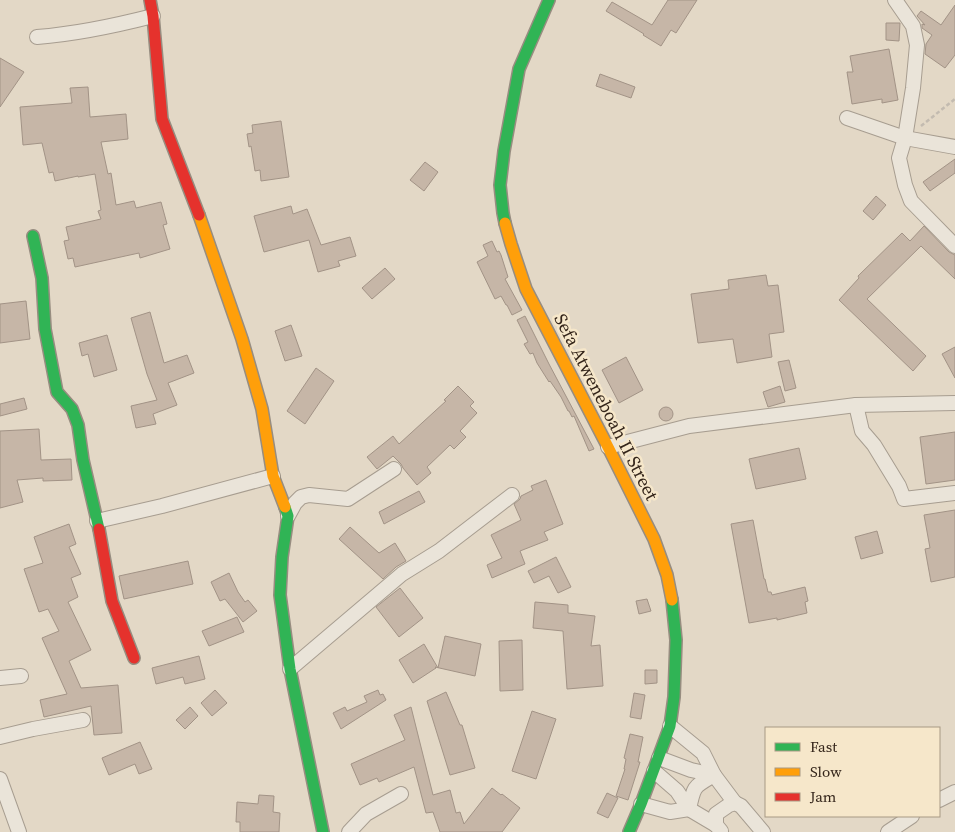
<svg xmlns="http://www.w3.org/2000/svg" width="955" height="832" viewBox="0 0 955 832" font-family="'Source Serif 4',serif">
  <rect width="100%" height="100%" fill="#e3d8c6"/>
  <g fill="#c6b6a7" stroke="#a29386">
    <polygon points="668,0 697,0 676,33 671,30 661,46 643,35 644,34 606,11 612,2 652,25"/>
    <polygon points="955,5 955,55 945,68 925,54 926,44 932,35 922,28 922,24 925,25 917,16 921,11 941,25"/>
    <polygon points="886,23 900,23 899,41 886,40"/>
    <polygon points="889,49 898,100 882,103 882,99 852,104 847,72 853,72 850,56"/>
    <polygon points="0,58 24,72 0,107"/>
    <polygon points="600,74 635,87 631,98 596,86"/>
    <polygon points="88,87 90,117 126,114 128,139 101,142 108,174 111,173 116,205 134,201 136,208 161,202 167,224 163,225 170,249 140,258 139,253 75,267 73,258 68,259 64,241 69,240 66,227 101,219 98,211 101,210 95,174 78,177 78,176 55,181 53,172 49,173 42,143 23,145 20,107 72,103 70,88"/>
    <polygon points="281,121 289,177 261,181 260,170 255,171 251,146 249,147 247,134 253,133 252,125"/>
    <polygon points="955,159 955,173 930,191 923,182"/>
    <polygon points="425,162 438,172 424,191 410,180"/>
    <polygon points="876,196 886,205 873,220 863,211"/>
    <polygon points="291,206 293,214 307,209 321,245 350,237 356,256 338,261 340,266 318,272 309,240 264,252 254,216"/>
    <polygon points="924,226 949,252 955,255 955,279 921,246 867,299 926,356 913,371 839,300 859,278 858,276 902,233 910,241"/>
    <polygon points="492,241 497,252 499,251 501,255 508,277 505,279 522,310 512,315 507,305 506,305 501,296 495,299 477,262 488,256 483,245"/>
    <polygon points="385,268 395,279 372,299 362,288"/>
    <polygon points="766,275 768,286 778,285 784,332 769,334 772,357 737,363 733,339 698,343 691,294 729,289 728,280"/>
    <polygon points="26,301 30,339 0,343 0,304"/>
    <polygon points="150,312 164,363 187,355 194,373 168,383 177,405 153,414 156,424 136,428 131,406 157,400 147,374 131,318"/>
    <polygon points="525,316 549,364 594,449 589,451 574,416 572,417 569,411 568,411 561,397 550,381 549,382 537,363 533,353 530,354 524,344 528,342 517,320"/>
    <polygon points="291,325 302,356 285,361 275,331"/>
    <polygon points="107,335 117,370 94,377 88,354 82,356 79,343"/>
    <polygon points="955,347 955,378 942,354"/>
    <polygon points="626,357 643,390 619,403 602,370"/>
    <polygon points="789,360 796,388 785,391 778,362"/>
    <polygon points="316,368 334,381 305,424 287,411"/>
    <polygon points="458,386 474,402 470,406 477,413 460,431 466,437 454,449 450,445 427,467 431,473 417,485 403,468 401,464 393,456 377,469 367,457 393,436 399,444 446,401 444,400"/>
    <polygon points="780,386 785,402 768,407 763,392"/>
    <polygon points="24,398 27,409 0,416 0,404"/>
    <circle cx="666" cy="414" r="7"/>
    <polygon points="39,429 41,460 71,459 72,480 43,481 43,478 17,480 23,502 0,508 0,431"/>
    <polygon points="955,432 955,480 926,484 920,437"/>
    <polygon points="799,448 806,479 756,489 749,459"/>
    <polygon points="546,480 563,524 544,532 548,540 520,551 525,564 492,578 487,565 502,558 491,535 521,520 514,504 520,499 521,496 533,490 531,486"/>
    <polygon points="419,491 425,502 384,524 379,512"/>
    <polygon points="955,510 955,577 931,582 925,549 930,548 924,515"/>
    <polygon points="753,520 764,579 765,579 768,592 771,592 772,595 805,587 808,601 805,602 807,613 777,620 777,618 749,623 731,524"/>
    <polygon points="69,524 76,544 69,547 81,574 71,578 78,597 68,602 91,650 69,661 81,688 118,685 122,733 94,735 91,706 44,717 40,700 67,694 42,638 59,631 48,609 39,612 24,569 43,563 34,537"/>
    <polygon points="350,527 379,553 395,543 406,561 396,567 383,579 339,539"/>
    <polygon points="877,531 883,553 861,559 855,537"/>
    <polygon points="556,557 571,587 558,593 549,576 534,583 528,571"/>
    <polygon points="188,561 193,584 124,599 119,576"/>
    <polygon points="229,573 238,592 245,602 248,600 257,611 243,622 225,599 220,601 211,582"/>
    <polygon points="400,588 423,618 399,637 376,607"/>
    <polygon points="647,599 651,611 639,614 636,601"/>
    <polygon points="535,602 568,605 568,613 595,616 591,646 600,645 603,686 567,689 563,631 533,628"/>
    <polygon points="237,617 244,632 209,646 202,631"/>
    <polygon points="445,636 481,644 475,676 435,667 436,668 413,683 399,660 424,644 438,668"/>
    <polygon points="522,640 523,690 500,691 499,641"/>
    <polygon points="199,656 205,679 185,684 183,677 156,684 152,668"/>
    <polygon points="645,670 657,670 657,683 645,684"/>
    <polygon points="215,690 227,703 212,716 201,703"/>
    <polygon points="378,690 380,695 383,694 386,700 341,729 333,713 345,707 347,711 367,702 364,696"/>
    <polygon points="446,692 460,725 462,725 475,768 450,775 427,701"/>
    <polygon points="634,693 645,695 641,719 630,717"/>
    <polygon points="190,707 198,716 185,729 176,720"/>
    <polygon points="411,707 433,795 450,790 456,813 460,812 464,824 492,788 501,795 502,794 520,808 502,832 440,832 433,812 426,813 414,767 379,782 377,778 360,785 351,764 405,740 394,715"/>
    <polygon points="532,711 556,719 536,779 512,771"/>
    <polygon points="630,734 643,737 638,762 640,762 628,800 616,796 625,769 624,769 626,759 624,758"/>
    <polygon points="140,742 152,769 139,774 135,764 109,775 102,758"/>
    <polygon points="607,793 618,798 608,818 597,813"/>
    <polygon points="259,795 274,796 273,812 280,813 279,832 240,832 240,822 236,822 237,802 258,804"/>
  </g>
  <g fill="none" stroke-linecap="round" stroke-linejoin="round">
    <defs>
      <g id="street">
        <polyline points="895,0 913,26 917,45 913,88 905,138 899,158 905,185 911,201 955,246"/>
        <path d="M37 37C76 34 114 26 153 16"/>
        <polyline points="847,118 905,138 955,147"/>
        <polyline points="856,405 862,431 874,445 899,486 904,499 955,493"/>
        <polyline points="608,447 689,426 856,405 955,403"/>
        <polyline points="288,516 295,503 301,497 309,495 348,499 394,469"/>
        <polyline points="97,521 162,506 273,476"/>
        <polyline points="290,669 402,574 439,551 512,495"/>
        <polyline points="0,678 21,676"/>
        <polyline points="670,726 703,753 714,775 735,803"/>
        <polyline points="0,737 33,729 83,720"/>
        <polyline points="659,758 691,770 714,775"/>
        <polyline points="654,771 677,791 689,809 716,825"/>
        <polyline points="0,779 19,832"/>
        <polyline points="939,800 955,792"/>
        <polyline points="641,804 670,812 689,809"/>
        <path d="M689 809C694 785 694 787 714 775"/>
        <polyline points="721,831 716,825 716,814 729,805 735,803 741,806 763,832"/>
        <polyline points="349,832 366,814 401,794"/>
        <polyline points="888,832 912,816"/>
      </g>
      <g id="fast">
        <polyline points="505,223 503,213 500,185 504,151 519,69 549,0"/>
        <polyline points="33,236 42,278 45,329 57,392 72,409 78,425 83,460 99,529"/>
        <polyline points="285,507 288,516 282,557 280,595 290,669 323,832"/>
        <polyline points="629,832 641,804 670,726 674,697 676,640 672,600"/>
      </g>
      <g id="slow">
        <polyline points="199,215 242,339 262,409 273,476 285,507"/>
        <polyline points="505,223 511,244 526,289 608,447 654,539 667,575 672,600"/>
      </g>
      <g id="jam">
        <polyline points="150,0 153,16 162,119 199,215"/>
        <polyline points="99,529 112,601 134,658"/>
      </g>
    </defs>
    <use href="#street" stroke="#a79d90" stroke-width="16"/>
    <use href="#fast" stroke="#978d80" stroke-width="14"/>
    <use href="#slow" stroke="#978d80" stroke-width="14"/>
    <use href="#jam" stroke="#978d80" stroke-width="14"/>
    <polyline stroke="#c3bbb0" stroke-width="2.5" stroke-dasharray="4 2.5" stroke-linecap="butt" points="921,126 955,99"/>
    <use href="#street" stroke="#eae4d9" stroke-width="14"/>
    <use href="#fast" stroke="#30b455" stroke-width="11"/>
    <use href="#slow" stroke="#ff9f0a" stroke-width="11"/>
    <use href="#jam" stroke="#e5322d" stroke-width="11"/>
  </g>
  <g text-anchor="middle" stroke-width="5" stroke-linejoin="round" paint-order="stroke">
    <g font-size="18" fill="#34251a" stroke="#f6e7ca">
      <text transform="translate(606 407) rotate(63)" y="6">Sefa Atweneboah II Street</text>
    </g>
  </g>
  <rect x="765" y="727" width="175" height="90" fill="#f6e7ca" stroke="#a89984"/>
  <rect x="775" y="743" width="25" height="8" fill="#30b455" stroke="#a89984"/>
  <text x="810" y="752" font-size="15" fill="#34251a">Fast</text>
  <rect x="775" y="768" width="25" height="8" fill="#ff9f0a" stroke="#a89984"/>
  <text x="810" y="777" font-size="15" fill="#34251a">Slow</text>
  <rect x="775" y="793" width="25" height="8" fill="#e5322d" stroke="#a89984"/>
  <text x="810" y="802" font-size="15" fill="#34251a">Jam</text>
</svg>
